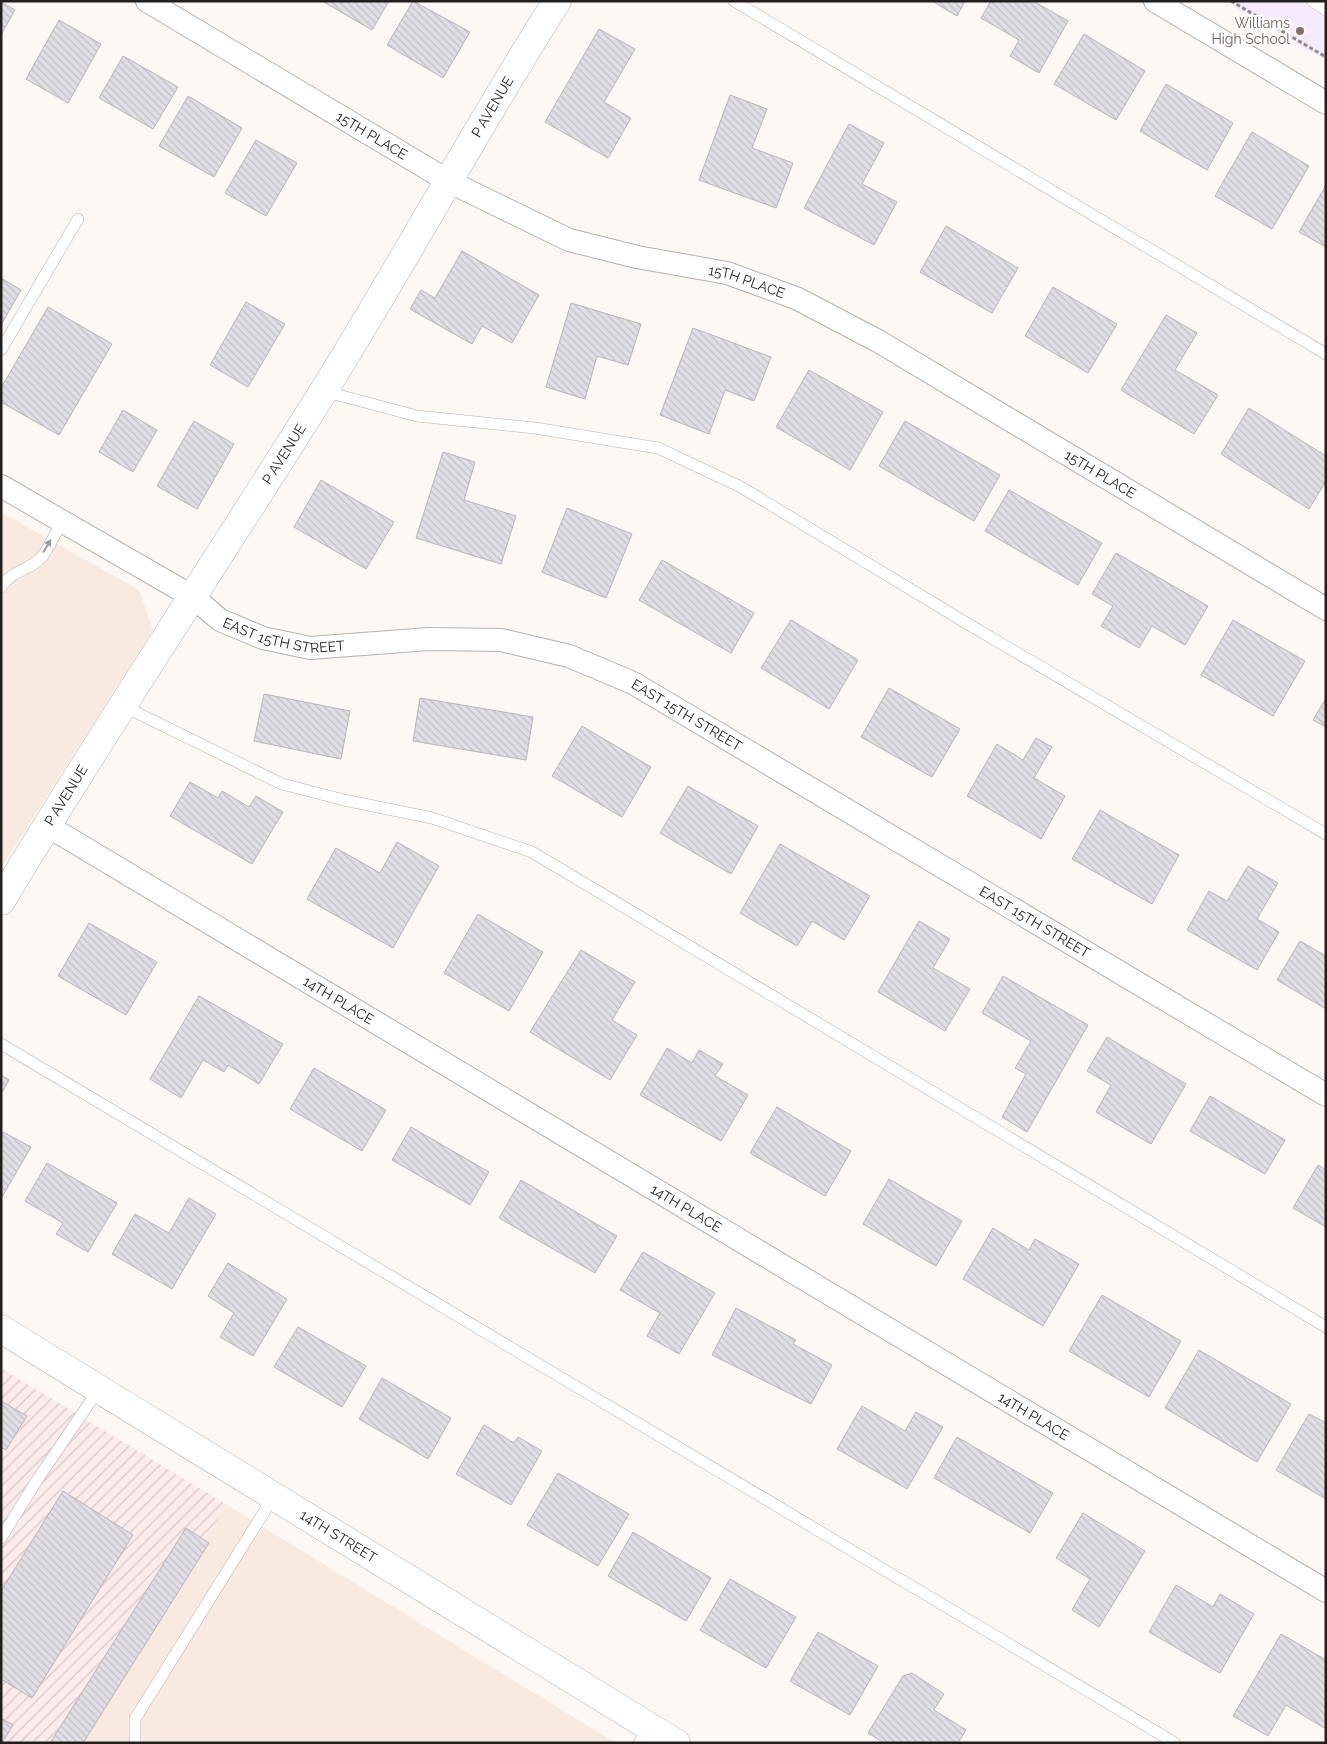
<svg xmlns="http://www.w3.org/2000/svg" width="1327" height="1744" viewBox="0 0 1327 1744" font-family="Raleway,sans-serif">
  <defs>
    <pattern id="industrial-furrows" width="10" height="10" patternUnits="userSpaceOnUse" patternTransform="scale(1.25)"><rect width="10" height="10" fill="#fbebeb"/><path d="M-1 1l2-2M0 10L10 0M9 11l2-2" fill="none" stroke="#d7c9c9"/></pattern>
    <pattern id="building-back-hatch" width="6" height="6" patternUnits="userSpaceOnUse" patternTransform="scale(1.25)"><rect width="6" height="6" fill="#e2dee5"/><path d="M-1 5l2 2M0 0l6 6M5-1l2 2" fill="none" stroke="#c2bec4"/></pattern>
  </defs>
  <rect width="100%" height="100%" fill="#fef8f4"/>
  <g fill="#f9eae1">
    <polygon points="1,512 139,590 153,630 1,868"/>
    <polygon points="227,1505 616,1743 76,1743"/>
  </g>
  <polygon fill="url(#industrial-furrows)" points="1,1368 227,1505 76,1743 1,1743"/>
  <polygon fill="#f7eafe" points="1224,1 1326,1 1326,61"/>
  <g fill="url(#building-back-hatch)" stroke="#b7b3b9">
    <polygon points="322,1 389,1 372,30"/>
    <polygon points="413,1 470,32 443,78 387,45"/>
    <polygon points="932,1 965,1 957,16"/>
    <polygon points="991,1 1033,1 1068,21 1039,73 1010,56 1019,40 981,18"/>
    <polygon points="1,2 15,10 1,35"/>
    <polygon points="59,20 101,44 68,103 26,79"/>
    <polygon points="599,29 635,49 604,102 631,118 608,158 545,122"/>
    <polygon points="1084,34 1145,71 1116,120 1054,84"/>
    <polygon points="123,56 178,87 153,129 99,98"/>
    <polygon points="1166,84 1233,123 1207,170 1140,131"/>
    <polygon points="730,95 767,109 752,148 793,163 776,208 699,180"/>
    <polygon points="188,96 242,128 214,177 159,146"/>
    <polygon points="849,124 884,143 862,184 897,202 874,245 804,208"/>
    <polygon points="1252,132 1309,166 1272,229 1215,196"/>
    <polygon points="256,140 297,163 266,216 225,193"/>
    <polygon points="1326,185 1326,247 1299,232"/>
    <polygon points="946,226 1018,268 992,313 920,272"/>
    <polygon points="462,251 539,295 512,343 482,326 472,344 410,309 421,290 435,298"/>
    <polygon points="1,278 21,290 1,325"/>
    <polygon points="1053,287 1117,324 1088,373 1025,336"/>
    <polygon points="246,302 285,324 248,387 210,365"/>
    <polygon points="571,303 641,324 628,365 597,356 585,399 546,387"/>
    <polygon points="48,307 112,344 59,435 1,402 1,388"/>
    <polygon points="1166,315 1197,333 1175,370 1218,395 1194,434 1121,390"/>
    <polygon points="693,328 771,357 754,401 725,390 709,434 660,415"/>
    <polygon points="809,370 883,412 850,470 776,427"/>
    <polygon points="1249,408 1326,456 1326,481 1309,509 1221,454"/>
    <polygon points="123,410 157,430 133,472 99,452"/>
    <polygon points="194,421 234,444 197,509 157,486"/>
    <polygon points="905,421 1000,475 974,521 879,466"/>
    <polygon points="443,452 475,462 464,500 516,516 501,564 416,538"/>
    <polygon points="321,480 394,522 366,569 294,527"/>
    <polygon points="1009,490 1102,543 1078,585 985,531"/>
    <polygon points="567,508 632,534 606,598 542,572"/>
    <polygon points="1116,553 1208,606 1185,645 1152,626 1139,648 1101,626 1113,606 1092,594"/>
    <polygon points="662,560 754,613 731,653 639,600"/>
    <polygon points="791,620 858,660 829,709 761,668"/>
    <polygon points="1233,620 1305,661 1273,716 1201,675"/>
    <polygon points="889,688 960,729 932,777 861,737"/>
    <polygon points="264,694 350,711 341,759 254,741"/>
    <polygon points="420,698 533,717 526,760 413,741"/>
    <polygon points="1326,698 1326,727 1313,720"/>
    <polygon points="582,726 651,767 622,817 552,776"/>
    <polygon points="1036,738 1052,747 1034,778 1065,796 1041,839 967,796 997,744 1023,760"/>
    <polygon points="190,782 218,798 222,791 249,807 256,796 283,812 252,864 170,816"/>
    <polygon points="688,786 758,826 731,874 660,833"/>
    <polygon points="1100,810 1179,855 1152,904 1072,859"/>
    <polygon points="397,842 439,866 393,948 307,899 336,848 380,873"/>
    <polygon points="780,844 870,896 844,940 812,921 797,946 740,913"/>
    <polygon points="1248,866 1278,883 1257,919 1279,932 1257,970 1187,930 1209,891 1227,901"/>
    <polygon points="478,914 543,952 509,1011 444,973"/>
    <polygon points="919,921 950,939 933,968 970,989 945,1031 878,992"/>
    <polygon points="89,923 157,962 126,1015 58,976"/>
    <polygon points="1300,941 1326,956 1326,1009 1277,980"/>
    <polygon points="581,950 635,982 612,1020 637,1035 610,1080 530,1032"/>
    <polygon points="1003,976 1088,1025 1027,1132 1002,1117 1026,1074 1015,1068 1031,1041 982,1013"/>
    <polygon points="199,996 283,1044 259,1084 228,1065 224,1072 203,1060 181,1098 150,1079"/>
    <polygon points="1107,1037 1186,1084 1151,1144 1096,1112 1111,1085 1087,1071"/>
    <polygon points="667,1048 692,1063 699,1050 723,1064 715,1076 748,1095 721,1141 640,1095"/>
    <polygon points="314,1068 386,1110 362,1151 290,1109"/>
    <polygon points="1,1075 9,1080 1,1094"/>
    <polygon points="1210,1096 1285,1140 1265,1174 1190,1131"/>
    <polygon points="777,1107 851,1151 825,1196 750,1153"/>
    <polygon points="411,1127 489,1172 470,1205 392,1160"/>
    <polygon points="1,1131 31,1147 2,1197 1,1196"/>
    <polygon points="47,1163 117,1203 88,1252 56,1234 63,1223 25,1201"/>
    <polygon points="1318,1165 1326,1170 1326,1227 1293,1208"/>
    <polygon points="889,1179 962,1221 936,1266 863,1224"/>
    <polygon points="521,1180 617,1236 595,1273 499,1218"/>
    <polygon points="189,1198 216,1214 172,1289 112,1254 135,1214 169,1233"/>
    <polygon points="993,1228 1029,1250 1035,1239 1079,1264 1043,1326 963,1279"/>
    <polygon points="643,1252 715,1293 679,1354 647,1336 660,1313 620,1290"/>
    <polygon points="228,1263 287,1299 253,1356 220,1337 234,1313 208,1296"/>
    <polygon points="1102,1295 1181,1341 1149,1397 1069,1351"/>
    <polygon points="736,1308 796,1340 793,1344 832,1365 811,1404 712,1355"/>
    <polygon points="298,1327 366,1366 342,1407 274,1367"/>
    <polygon points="1199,1350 1291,1404 1257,1462 1165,1408"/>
    <polygon points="382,1378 451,1418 428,1459 359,1419"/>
    <polygon points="1,1401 27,1416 6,1450 1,1447"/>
    <polygon points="862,1406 905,1431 916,1412 943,1427 907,1489 837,1449"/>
    <polygon points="1309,1414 1326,1423 1326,1499 1276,1470"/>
    <polygon points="484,1425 514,1443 518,1437 542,1451 511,1505 456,1474"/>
    <polygon points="957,1437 1053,1493 1030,1533 934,1478"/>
    <polygon points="558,1473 629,1514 598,1566 527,1525"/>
    <polygon points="63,1491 133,1535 32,1698 1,1679 1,1591"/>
    <polygon points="1083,1513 1145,1551 1099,1627 1072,1610 1090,1579 1056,1558"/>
    <polygon points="186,1528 209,1543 83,1743 50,1743"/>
    <polygon points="633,1532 711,1578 686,1621 608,1576"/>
    <polygon points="730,1579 796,1617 766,1668 700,1630"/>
    <polygon points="1176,1585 1213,1607 1220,1594 1254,1614 1220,1673 1149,1632"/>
    <polygon points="818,1632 878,1666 850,1715 790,1681"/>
    <polygon points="1281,1634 1326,1660 1326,1729 1286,1705 1268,1736 1233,1716"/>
    <polygon points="912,1673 944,1694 934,1710 966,1730 958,1743 884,1743 868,1733 903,1676"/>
    <polygon points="1,1718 13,1725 2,1743 1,1743"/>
  </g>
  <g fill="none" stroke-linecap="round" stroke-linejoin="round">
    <defs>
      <g id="lane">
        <polyline points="734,1 1326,354"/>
        <polyline points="1312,1 1326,10"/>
        <polyline points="1,350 78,219"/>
        <polyline points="323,391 417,416 535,428 658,448 741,487 973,627 1326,834"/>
        <path d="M1 587C15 568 28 571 40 559 49 550 55 533 62 521"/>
        <polyline points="123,706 282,784 344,800 432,818 532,852 1326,1327"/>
        <polyline points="1,1044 1175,1743"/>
        <polyline points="1,1538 39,1477 99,1389"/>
        <polyline points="135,1743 135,1719 274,1496"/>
        <polyline points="639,1743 649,1726"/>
      </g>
      <g id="street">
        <path id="s1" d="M147 1 450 182 569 240 637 257 727 273 796 298 878 341 1326 609"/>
        <polyline points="1155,1 1326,103"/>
        <path id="s2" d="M1 486 193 597 220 620 263 638 310 648 429 639 501 640 569 656 633 683 1326 1095"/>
        <path id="s3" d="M46 825 1326 1591"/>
      </g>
      <g id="secondary">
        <path id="s4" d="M1 901C106 726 220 557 328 384 406 258 477 127 557 1"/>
        <path id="s5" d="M1 1329 676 1743"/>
      </g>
    </defs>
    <use href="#lane" stroke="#b7b0ac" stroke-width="12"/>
    <use href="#street" stroke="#b7b0ac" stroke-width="24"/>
    <use href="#secondary" stroke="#b7b0ac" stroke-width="29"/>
    <polyline stroke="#8e8a87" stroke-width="3" stroke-dasharray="4 2.5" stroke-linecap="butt" points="1231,1 1326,57"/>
    <use href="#lane" stroke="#fff" stroke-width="11"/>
    <use href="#street" stroke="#fff" stroke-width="22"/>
    <use href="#secondary" stroke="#fff" stroke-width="28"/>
  </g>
  <defs><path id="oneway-solid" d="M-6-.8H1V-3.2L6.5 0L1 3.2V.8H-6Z" transform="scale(1.25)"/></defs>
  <use fill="#9c9a99" href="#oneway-solid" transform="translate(47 546) rotate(-59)"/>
  <circle fill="#8d6e63" stroke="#fff" stroke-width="2" cx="1300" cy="31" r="5"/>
  <g text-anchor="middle" stroke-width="4.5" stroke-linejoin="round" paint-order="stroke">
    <g font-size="14" fill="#785e54" stroke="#fff" text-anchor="end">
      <text x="1290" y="28">Williams<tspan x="1290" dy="16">High School</tspan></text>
    </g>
    <g font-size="14" fill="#221f1d" stroke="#fff">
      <text dy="5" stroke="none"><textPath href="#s4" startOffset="934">P AVENUE</textPath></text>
      <text dy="5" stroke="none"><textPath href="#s1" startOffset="262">15TH PLACE</textPath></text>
      <text dy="5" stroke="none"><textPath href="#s1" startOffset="668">15TH PLACE</textPath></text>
      <text dy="5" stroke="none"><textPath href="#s4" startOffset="529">P AVENUE</textPath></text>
      <text dy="5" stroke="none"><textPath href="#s1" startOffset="1072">15TH PLACE</textPath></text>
      <text dy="5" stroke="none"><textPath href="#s2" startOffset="324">EAST 15TH STREET</textPath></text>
      <text dy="5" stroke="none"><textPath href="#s2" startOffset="745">EAST 15TH STREET</textPath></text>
      <text dy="5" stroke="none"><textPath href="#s4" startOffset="124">P AVENUE</textPath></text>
      <text dy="5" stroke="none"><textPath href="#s2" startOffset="1150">EAST 15TH STREET</textPath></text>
      <text dy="5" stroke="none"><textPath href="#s3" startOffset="341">14TH PLACE</textPath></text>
      <text dy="5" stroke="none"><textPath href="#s3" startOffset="746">14TH PLACE</textPath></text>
      <text dy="5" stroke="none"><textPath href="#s3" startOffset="1151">14TH PLACE</textPath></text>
      <text dy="5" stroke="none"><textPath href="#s5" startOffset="396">14TH STREET</textPath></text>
    </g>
  </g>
  <rect width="1327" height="1744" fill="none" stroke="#221f1d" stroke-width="5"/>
</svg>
